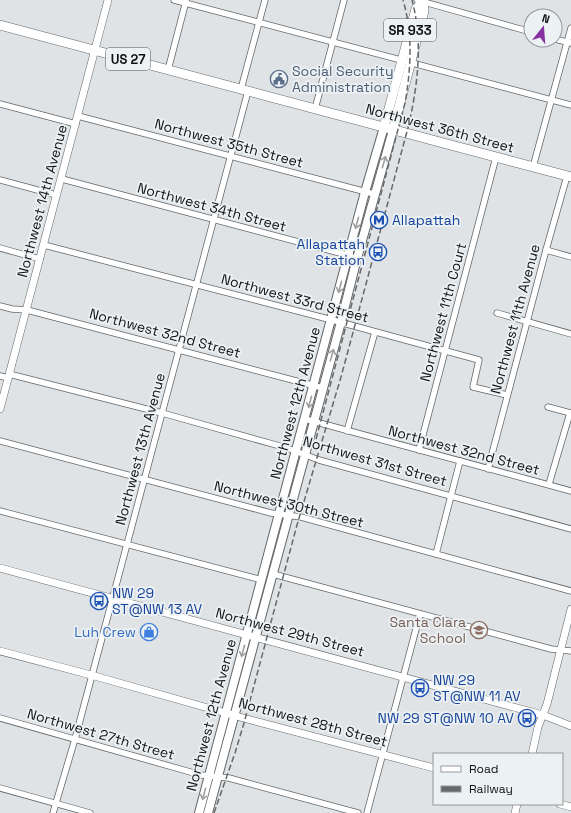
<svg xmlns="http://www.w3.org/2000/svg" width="571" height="813" viewBox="0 0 571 813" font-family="'Space Grotesk',sans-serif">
  <rect width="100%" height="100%" fill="#dfe3e6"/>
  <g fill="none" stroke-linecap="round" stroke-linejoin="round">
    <defs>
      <g id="minor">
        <polyline points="174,0 571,105"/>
        <polyline points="417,0 531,32"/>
        <polyline points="555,39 571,43"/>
        <polyline points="168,70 186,1"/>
        <polyline points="241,89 265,0"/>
        <polyline points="0,104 76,124"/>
        <polyline points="315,109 344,0"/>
        <polyline points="78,116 374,194"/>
        <polyline points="533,167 571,28"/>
        <polyline points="62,179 351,256"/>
        <polyline points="0,180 56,195"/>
        <polyline points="44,245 332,320 479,360 473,387 507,395"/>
        <polyline points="0,248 40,259"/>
        <polyline points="546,250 571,257"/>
        <polyline points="0,306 12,309 27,310 323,388"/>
        <polyline points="497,313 571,334"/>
        <polyline points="9,374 162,413 287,448 319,460 571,529"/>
        <polyline points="0,376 8,378"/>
        <polyline points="548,407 571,413"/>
        <polyline points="305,419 571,491"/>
        <polyline points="347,431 375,332"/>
        <polyline points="0,441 271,513 301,517 571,591"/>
        <polyline points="419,450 496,157"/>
        <polyline points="488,469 546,250 567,176"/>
        <polyline points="549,484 570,413"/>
        <polyline points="0,511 262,580"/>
        <polyline points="436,554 460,461"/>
        <polyline points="273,574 551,649 571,651"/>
        <polyline points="0,718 201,775 229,778 358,813"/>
        <polyline points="0,788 90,813"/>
        <polyline points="53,813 75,739 248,91"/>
        <polyline points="367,813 420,614"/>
      </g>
      <g id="tertiary">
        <polyline points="0,409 108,0"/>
        <polyline points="0,568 543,715 571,726"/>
        <polyline points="0,651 91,675 247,719 434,768"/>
        <polyline points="532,754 538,727 547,704 571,609"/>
        <polyline points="560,804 571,807"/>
        <polyline points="515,813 517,804"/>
      </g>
      <g id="secondary">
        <polyline points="199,813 365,192 384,127"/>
        <polyline points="208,813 341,322 356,262 393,130"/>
      </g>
      <g id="primary">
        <polyline points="0,25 571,177"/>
        <polyline points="384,127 416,9 422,2"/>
        <polyline points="393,130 424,11 423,0"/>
      </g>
    </defs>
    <use href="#minor" stroke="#626668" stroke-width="7"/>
    <use href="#tertiary" stroke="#626668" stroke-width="8"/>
    <use href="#secondary" stroke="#626668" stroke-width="10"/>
    <use href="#primary" stroke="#626668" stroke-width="10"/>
    <use href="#minor" stroke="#fff" stroke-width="5.5"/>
    <use href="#tertiary" stroke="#fff" stroke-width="7"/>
    <use href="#secondary" stroke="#fff" stroke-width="8"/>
    <use href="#primary" stroke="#fff" stroke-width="9"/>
    <g stroke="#66686a" stroke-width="1.5" stroke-dasharray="6 3" stroke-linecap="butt">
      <path d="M316 439 405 103C411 69 413 34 403 0"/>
      <path d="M214 813 235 753 244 723 297 525 341 377 409 124C418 83 423 41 412 0"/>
    </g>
  </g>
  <defs><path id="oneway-shaft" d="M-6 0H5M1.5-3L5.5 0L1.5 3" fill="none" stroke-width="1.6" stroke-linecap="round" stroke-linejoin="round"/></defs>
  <g stroke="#a0a0a1">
    <use href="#oneway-shaft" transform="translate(384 162) rotate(-74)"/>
    <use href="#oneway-shaft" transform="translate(357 223) rotate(105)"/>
    <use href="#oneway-shaft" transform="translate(340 287) rotate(105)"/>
    <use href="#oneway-shaft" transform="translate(332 355) rotate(-74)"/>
    <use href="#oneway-shaft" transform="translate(310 402) rotate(105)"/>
    <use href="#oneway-shaft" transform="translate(243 651) rotate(105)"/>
    <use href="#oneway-shaft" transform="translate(204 794) rotate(105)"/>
  </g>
  <defs>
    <symbol id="civic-ring" viewBox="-11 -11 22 22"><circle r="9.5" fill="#ecf1f4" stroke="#5c6f8a" stroke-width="1.5"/><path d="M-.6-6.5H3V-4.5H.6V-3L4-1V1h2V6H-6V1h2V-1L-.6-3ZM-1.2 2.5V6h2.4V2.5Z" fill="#5c6f8a"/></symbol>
    <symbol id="metro-ring" viewBox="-11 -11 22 22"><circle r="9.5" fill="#ecf1f4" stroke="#1a4fb4" stroke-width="1.5"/><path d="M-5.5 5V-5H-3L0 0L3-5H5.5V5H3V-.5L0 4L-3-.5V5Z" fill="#1a4fb4"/></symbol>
    <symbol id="bus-ring" viewBox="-11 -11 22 22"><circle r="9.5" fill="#ecf1f4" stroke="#1a4fb4" stroke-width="1.5"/><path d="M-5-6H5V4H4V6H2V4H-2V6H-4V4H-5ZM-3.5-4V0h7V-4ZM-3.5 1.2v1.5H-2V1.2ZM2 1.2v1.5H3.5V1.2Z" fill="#1a4fb4"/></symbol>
    <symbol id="school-ring" viewBox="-11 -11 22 22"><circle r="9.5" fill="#ecf1f4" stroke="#8d6e63" stroke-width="1.5"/><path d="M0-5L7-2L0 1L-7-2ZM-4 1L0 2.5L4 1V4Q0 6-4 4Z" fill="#8d6e63"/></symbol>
    <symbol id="shop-ring" viewBox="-11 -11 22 22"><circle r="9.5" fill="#ecf1f4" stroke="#3f7fe0" stroke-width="1.5"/><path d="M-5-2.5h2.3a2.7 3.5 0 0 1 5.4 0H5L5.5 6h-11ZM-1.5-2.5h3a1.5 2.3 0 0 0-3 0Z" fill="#3f7fe0"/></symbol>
  </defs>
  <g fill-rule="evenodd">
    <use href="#civic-ring" x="269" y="69" width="20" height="20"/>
    <use href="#metro-ring" x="369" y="210" width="20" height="20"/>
    <use href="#bus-ring" x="368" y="242" width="20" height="20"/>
    <use href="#bus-ring" x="89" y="591" width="20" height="20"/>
    <use href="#school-ring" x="469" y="620" width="20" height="20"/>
    <use href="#shop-ring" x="139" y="622" width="20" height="20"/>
    <use href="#bus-ring" x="410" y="678" width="20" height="20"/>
    <use href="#bus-ring" x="517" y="708" width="20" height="20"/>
  </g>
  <g text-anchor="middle" stroke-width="3.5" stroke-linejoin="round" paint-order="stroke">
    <g fill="#ecf1f4" stroke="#535556" stroke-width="1">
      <rect x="384" y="19" width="52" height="22" rx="3"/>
      <rect x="106" y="48" width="44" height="22" rx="3"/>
    </g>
    <g font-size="13" font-weight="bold" fill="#111213">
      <text x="410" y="35">SR 933</text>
      <text x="128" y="64">US 27</text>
    </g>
    <g font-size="14" fill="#4e5e75" stroke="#ecf1f4" text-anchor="start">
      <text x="292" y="76">Social Security<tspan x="292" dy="16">Administration</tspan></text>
    </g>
    <g font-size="14" fill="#111213" stroke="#ecf1f4">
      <text transform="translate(440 128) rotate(15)" y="5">Northwest 36th Street</text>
      <text transform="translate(229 143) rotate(15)" y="5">Northwest 35th Street</text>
      <text transform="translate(42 201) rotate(-75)" y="5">Northwest 14th Avenue</text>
      <text transform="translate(212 207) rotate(15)" y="5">Northwest 34th Street</text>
      <text transform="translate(295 298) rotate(15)" y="5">Northwest 33rd Street</text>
      <text transform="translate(443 312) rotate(-75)" y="5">Northwest 11th Court</text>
      <text transform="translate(515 319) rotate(-75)" y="5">Northwest 11th Avenue</text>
      <text transform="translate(165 333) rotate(15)" y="5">Northwest 32nd Street</text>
      <text transform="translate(295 403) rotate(-75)" y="5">Northwest 12th Avenue</text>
      <text transform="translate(140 449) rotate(-75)" y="5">Northwest 13th Avenue</text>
      <text transform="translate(464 450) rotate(15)" y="5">Northwest 32nd Street</text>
      <text transform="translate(375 461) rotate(16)" y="5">Northwest 31st Street</text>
      <text transform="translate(289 504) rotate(14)" y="5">Northwest 30th Street</text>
      <text transform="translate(290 632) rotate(15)" y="5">Northwest 29th Street</text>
      <text transform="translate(211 715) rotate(-75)" y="5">Northwest 12th Avenue</text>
      <text transform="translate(313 722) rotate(15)" y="5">Northwest 28th Street</text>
      <text transform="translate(101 734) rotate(16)" y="5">Northwest 27th Street</text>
    </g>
    <g font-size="14" fill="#164399" stroke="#ecf1f4" text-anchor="start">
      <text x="392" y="225">Allapattah</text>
      <text x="365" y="249" text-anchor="end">Allapattah<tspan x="365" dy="16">Station</tspan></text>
      <text x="112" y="598">NW 29<tspan x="112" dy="16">ST@NW 13 AV</tspan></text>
      <text x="433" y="685">NW 29<tspan x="433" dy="16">ST@NW 11 AV</tspan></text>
      <text x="514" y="723" text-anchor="end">NW 29 ST@NW 10 AV</text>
    </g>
    <g font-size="14" fill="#785e54" stroke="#ecf1f4" text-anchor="end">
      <text x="466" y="627">Santa Clara<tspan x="466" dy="16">School</tspan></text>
    </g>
    <g font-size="14" fill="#366cbe" stroke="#ecf1f4" text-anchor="end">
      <text x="136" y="637">Luh Crew</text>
    </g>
  </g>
  <rect x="433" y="753" width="130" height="52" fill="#ecf1f4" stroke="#94989a"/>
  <rect x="441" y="766" width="20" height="6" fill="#ffffff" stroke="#94989a"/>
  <text x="469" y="773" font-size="12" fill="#111213">Road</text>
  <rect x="441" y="786" width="20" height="6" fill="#66686a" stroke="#94989a"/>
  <text x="469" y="793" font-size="12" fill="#111213">Railway</text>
  <g transform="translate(543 28) rotate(17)"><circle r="19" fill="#ecf1f4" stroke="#94989a"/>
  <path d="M0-3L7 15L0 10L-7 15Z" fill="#8633a1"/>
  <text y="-6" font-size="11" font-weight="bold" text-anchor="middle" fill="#111213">N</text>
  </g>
</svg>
